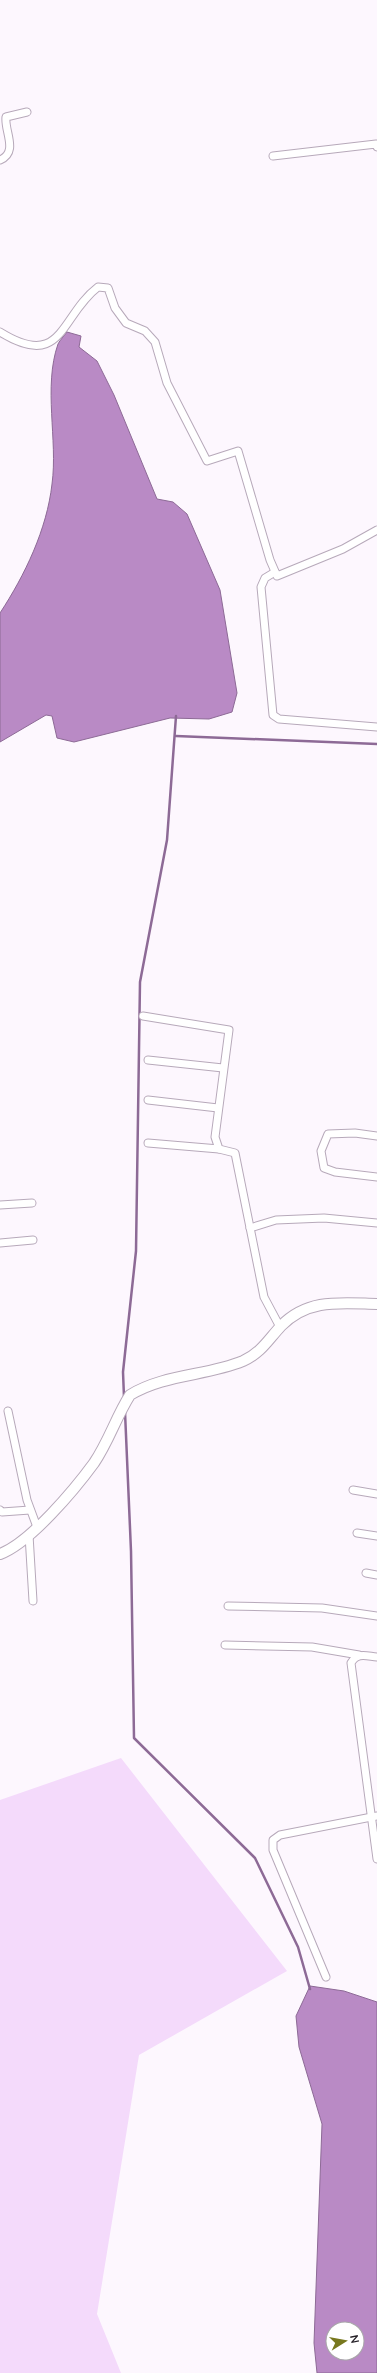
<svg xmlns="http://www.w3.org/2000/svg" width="377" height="2373" viewBox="0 0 377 2373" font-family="Mulish,sans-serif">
  <rect width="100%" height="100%" fill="#fdf7fe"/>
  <polygon fill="#f4dafb" points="121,1758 287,1971 139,2055 97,2314 121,2373 0,2373 0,1800"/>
  <g fill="#b98ac5" stroke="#8d6a96" fill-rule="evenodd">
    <path d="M67 332 81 336 79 347 97 361 114 395 157 499 173 502 187 514 220 590 237 693 232 712 209 719 170 718 74 742 57 738 52 716 46 715 0 742V613C25 575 47 529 52 484 58 440 43 387 58 344 60 340 64 336 67 332Z"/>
    <path d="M310 1986 344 1991 377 2002V2373H317L314 2343 322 2124 299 2047 296 2016ZM333 2329H357V2353H333Z"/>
  </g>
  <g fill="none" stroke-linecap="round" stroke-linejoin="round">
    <g stroke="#8d6a96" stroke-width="2.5">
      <polyline points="176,736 377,744"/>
      <polyline points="124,1397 123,1372 136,1251 140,982 167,840 176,716"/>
      <polyline points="125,1412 131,1551 134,1738 255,1858 298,1947 310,1989"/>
    </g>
    <defs>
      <g id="minor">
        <polyline points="273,156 376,144 377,147"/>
        <path d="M0 160C19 152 4 131 6 117L27 112"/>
        <path d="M0 332C63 371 60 316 98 287L108 288 115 308 126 323 145 331 155 342 167 383 207 461 238 451 270 560 277 576 343 549 377 530"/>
        <polyline points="275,572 265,578 261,587 273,715 279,719 377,727"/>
        <polyline points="143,1016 229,1030 215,1137 219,1149 235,1153 264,1297 280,1327"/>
        <polyline points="148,1060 223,1068"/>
        <polyline points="148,1100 218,1108"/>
        <polyline points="377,1136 355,1133 328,1134 321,1151 324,1168 335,1172 377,1177"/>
        <polyline points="148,1143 219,1149"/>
        <polyline points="0,1205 32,1203"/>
        <polyline points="250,1228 276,1220 324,1218 377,1223"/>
        <polyline points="0,1243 33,1240"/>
        <polyline points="8,1411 27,1500 37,1527"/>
        <polyline points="353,1490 377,1494"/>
        <polyline points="0,1510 2,1512 30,1510"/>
        <polyline points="357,1533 377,1536"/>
        <polyline points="29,1535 33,1601"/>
        <polyline points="366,1573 377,1575"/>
        <polyline points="228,1606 322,1608 377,1616"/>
        <polyline points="225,1645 312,1647 359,1655"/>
        <path d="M377 1657C366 1656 357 1652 351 1663L377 1859"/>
        <polyline points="326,1977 273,1850 273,1840 280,1835 377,1816"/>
      </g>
      <path id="secondary" d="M0 1554C30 1543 75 1489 94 1463 109 1441 116 1417 130 1395 164 1374 207 1376 243 1361 261 1353 268 1340 281 1326 308 1298 341 1303 377 1304"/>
    </defs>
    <use href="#minor" stroke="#b7a9ba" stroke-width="9"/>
    <use href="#secondary" stroke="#b7a9ba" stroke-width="12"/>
    <use href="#minor" stroke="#fff" stroke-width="7"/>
    <use href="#secondary" stroke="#fff" stroke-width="10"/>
  </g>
  <g transform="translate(345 2341) rotate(79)"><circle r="19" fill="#ffffff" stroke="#a8a6a9"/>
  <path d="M0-3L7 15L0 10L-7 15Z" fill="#78781e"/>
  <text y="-6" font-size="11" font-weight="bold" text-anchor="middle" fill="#262128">N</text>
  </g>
</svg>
